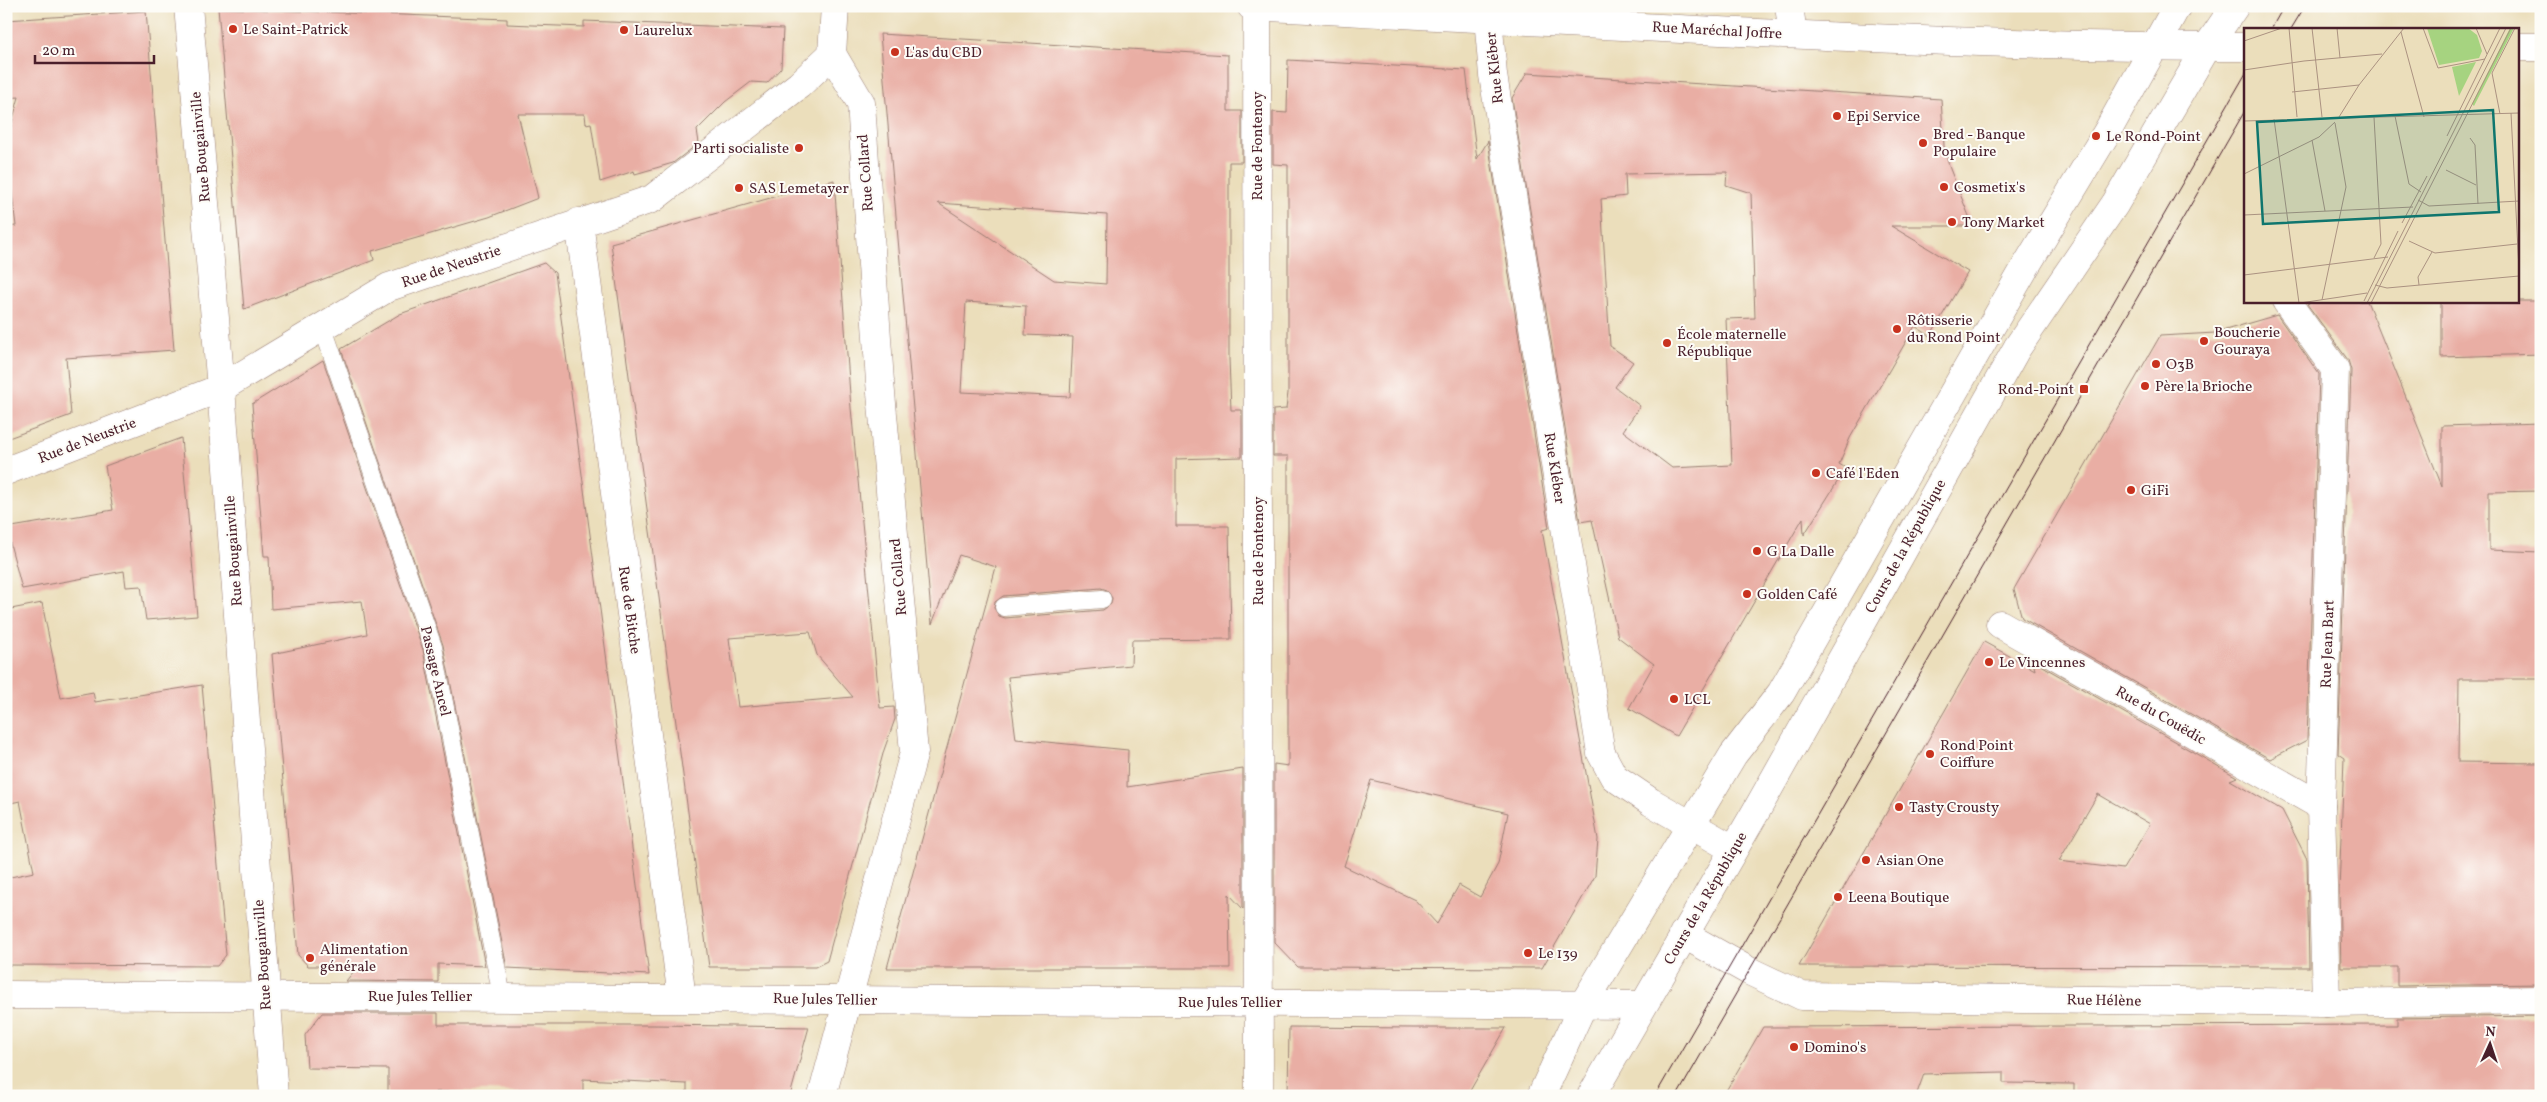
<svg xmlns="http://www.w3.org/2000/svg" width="2547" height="1102" viewBox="0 0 2547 1102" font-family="Vollkorn,serif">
  <rect width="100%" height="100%" fill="#fdfcf7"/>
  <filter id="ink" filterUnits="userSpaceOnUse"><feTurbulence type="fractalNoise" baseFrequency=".02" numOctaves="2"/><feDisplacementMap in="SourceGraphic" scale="10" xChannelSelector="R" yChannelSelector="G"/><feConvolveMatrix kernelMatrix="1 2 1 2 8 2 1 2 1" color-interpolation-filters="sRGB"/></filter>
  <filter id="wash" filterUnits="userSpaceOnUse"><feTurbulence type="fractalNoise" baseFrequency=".0096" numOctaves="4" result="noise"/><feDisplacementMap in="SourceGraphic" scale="20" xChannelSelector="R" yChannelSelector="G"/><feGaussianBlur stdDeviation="1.12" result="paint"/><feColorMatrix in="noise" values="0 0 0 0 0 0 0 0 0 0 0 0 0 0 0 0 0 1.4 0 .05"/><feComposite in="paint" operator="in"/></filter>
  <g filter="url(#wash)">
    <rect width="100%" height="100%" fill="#ebdebb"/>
    <g id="blocks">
      <g fill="#e9aea4" fill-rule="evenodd">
        <polygon points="218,8 507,19 507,24 584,27 584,21 783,29 781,68 767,83 751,82 725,102 697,130 699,143 673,163 635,174 634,171 600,182 591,123 586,124 585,114 518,114 538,198 489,217 372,251 374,260 244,309"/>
        <polygon points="146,11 174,350 66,358 71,415 6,439 6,227 16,226 6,144 19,97 6,98 6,20"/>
        <path d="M880 34 1228 55V111H1242V162H1229V359L1231 410H1242V457L1176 459V526H1229L1231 639 1132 640 1131 665 1008 677 1016 739 1128 750 1127 787 1243 769V909L1229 894 1230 968H887L996 567 959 555 932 624ZM938 203 1107 215 1106 284 1054 280ZM966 302 1026 306 1025 335 1073 337 1070 397 961 392ZM1101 588 1107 590 1112 598 1111 604 1103 610 1005 618 999 616 994 608 995 602 1003 596Z"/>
        <path d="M1288 60 1466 70 1477 159 1488 141 1549 528 1542 530 1598 839 1595 876 1542 968 1298 967 1274 942V764L1288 766V456H1273V410L1286 409 1288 393V165L1273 164V112L1287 113ZM1371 780 1508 813 1498 864 1480 897 1459 885 1437 924 1415 900 1344 866Z"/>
        <path d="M1527 73 1941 99 1944 146 1950 169 1973 226H1891L1968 272 1930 336 1915 326 1850 438 1839 464 1846 468 1804 535 1803 518 1676 736 1629 708 1654 664 1618 637 1592 520 1580 522 1512 98ZM1727 172 1726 185 1751 193 1755 318 1726 319 1732 465 1672 468 1623 431 1640 406 1615 387 1633 362 1610 346 1601 199 1626 196 1625 174Z"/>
        <path d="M834 180 851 408 880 708 894 707 895 719 884 750 827 961 815 967H709L611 243ZM810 632 817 655 853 697 738 707 729 638Z"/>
        <polygon points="544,263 555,273 649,975 507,968 443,645 341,349 400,314"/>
        <polygon points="2314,301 2367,301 2442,486 2442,426 2541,423 2541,491 2489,492 2489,550 2541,552 2541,679 2459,679 2458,762 2541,763 2541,984 2397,986 2397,967 2341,967 2339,891 2344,758 2338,754 2351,370 2348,360 2307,304"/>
        <polygon points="2441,301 2541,301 2541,354 2441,357"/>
        <polygon points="2277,315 2319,374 2307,740 2270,759 2022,618 2014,589 2160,336 2215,333"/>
        <polygon points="323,360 423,650 485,966 438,964 438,982 346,981 358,966 308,966 298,955 272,654 367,634 362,601 271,609 269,556 264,556 252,404"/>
        <polygon points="181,438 197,616 146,620 141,586 126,587 124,571 22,589 6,528 113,510 105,466"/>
        <polygon points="42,603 61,698 93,692 95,702 202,685 226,955 217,966 6,965 6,878 34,872 20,801 6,804 6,610"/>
        <path d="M1984 642 2035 670 2033 661 2237 777 2230 780 2282 810 2307 859 2309 967 1799 966ZM2098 794 2150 824 2123 869 2059 861Z"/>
        <polygon points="322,1013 438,1013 438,1025 655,1025 809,1027 790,1096 687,1096 687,1084 583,1079 583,1096 519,1096 519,1092 485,1091 436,1092 436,1096 388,1096 388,1069 307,1068 305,1035"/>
        <polygon points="2541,1016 2541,1092 2501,1093 2501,1096 2074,1096 2074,1084 2003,1083 2003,1072 1924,1074 1916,1096 1723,1096 1763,1027 2397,1025 2397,1018"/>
        <polygon points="1289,1027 1414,1028 1506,1028 1467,1096 1288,1096"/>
      </g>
    </g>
  </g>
  <g filter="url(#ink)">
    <use href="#blocks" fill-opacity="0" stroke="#9a7e73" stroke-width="1"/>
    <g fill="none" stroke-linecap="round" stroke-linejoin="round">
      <defs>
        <g id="service">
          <polyline points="323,328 433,647 502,996"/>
          <polyline points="1004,607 1102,599"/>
        </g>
        <g id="minor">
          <polyline points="188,6 221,388 274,1096"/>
          <polyline points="1789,6 1793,34"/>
          <polyline points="1257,7 1259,1096"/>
          <polyline points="1488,17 1493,75 1601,753 1614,777 1651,802 1733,849"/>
          <polyline points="579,222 682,998"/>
          <polyline points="2286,301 2335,369 2321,806 2326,1003"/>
          <polyline points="6,471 221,388 389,287 652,199 799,85 832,54 835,6"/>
          <polyline points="2000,624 2321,806"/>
          <polyline points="1683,934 1749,971 1802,996 2326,1003 2541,1000"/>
          <polyline points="6,995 1643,1005"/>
          <polyline points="822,1096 914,752 880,382 861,103 832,54"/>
        </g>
        <g id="secondary">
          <path d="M1251 6C1582 23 1914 46 2246 47"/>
          <polyline points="2518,47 2541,47"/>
          <polyline points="1541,1096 1583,1005 1733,755 1781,693 2026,266 2107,132 2177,6"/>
          <polyline points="1591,1096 1755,813 2017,348 2115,204 2207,47 2235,6"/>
        </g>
      </defs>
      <use href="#service" stroke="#9a7e73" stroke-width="19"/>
      <use href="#minor" stroke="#9a7e73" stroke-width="29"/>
      <use href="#secondary" stroke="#9a7e73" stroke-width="29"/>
      <use href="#service" stroke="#fff" stroke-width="18"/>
      <use href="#minor" stroke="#fff" stroke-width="28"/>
      <use href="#secondary" stroke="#fff" stroke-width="28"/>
      <g stroke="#4a1f2b" stroke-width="1">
        <polyline points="2271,29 2284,6"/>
        <polyline points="2291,29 2305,6"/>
        <polyline points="1655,1096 2246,73"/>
        <polyline points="1677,1096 2246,109"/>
      </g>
    </g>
  </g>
  <g fill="#c8321e" stroke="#fdfcf7" stroke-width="2">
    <circle cx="233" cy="29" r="5"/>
    <circle cx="624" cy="30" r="5"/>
    <circle cx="895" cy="52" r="5"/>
    <circle cx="1837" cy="116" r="5"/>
    <circle cx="2096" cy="136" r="5"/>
    <circle cx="1923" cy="143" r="5"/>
    <circle cx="799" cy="148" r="5"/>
    <circle cx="1944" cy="187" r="5"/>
    <circle cx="739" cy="188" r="5"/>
    <circle cx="1952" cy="222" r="5"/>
    <circle cx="1897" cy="329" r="5"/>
    <circle cx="2204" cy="341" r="5"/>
    <circle cx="1667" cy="343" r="5"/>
    <circle cx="2156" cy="364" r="5"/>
    <circle cx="2145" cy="386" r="5"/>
    <rect x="2079" y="384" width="10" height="10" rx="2.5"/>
    <circle cx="1816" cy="473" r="5"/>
    <circle cx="2131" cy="490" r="5"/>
    <circle cx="1757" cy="551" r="5"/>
    <circle cx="1747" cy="594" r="5"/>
    <circle cx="1989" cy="662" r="5"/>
    <circle cx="1674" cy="699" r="5"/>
    <circle cx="1930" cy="754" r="5"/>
    <circle cx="1899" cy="807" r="5"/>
    <circle cx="1866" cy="860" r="5"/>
    <circle cx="1838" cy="897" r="5"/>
    <circle cx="1528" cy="953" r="5"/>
    <circle cx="310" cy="958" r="5"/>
    <circle cx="1794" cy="1047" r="5"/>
  </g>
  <g text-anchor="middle" stroke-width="4" stroke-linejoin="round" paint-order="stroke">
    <g font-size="15" fill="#4a1f2b" stroke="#fdfcf7" text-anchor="start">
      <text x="243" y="34">Le Saint-Patrick</text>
      <text x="634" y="35">Laurelux</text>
      <text x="905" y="57">L'as du CBD</text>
      <text x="1847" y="121">Epi Service</text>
      <text x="1933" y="139">Bred - Banque<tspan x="1933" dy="17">Populaire</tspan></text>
      <text x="2106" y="141">Le Rond-Point</text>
      <text x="789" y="153" text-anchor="end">Parti socialiste</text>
      <text x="1954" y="192">Cosmetix's</text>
      <text x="749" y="193">SAS Lemetayer</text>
      <text x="1962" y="227">Tony Market</text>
      <text x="1907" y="325">Rôtisserie<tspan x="1907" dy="17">du Rond Point</tspan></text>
      <text x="2214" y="337">Boucherie<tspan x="2214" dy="17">Gouraya</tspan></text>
      <text x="1677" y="339">École maternelle<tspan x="1677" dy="17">République</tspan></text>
      <text x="2166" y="369">O3B</text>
      <text x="2155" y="391">Père la Brioche</text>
      <text x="2074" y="394" text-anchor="end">Rond-Point</text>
      <text x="1826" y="478">Café l'Eden</text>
      <text x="2141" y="495">GiFi</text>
      <text x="1767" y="556">G La Dalle</text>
      <text x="1757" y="599">Golden Café</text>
      <text x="1999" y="667">Le Vincennes</text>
      <text x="1684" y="704">LCL</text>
      <text x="1940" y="750">Rond Point<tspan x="1940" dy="17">Coiffure</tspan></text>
      <text x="1909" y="812">Tasty Crousty</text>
      <text x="1876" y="865">Asian One</text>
      <text x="1848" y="902">Leena Boutique</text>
      <text x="320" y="954">Alimentation<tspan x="320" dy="17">générale</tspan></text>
      <text x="1538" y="958">Le 139</text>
      <text x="1804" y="1052">Domino's</text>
    </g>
    <g font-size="15" fill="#4a1f2b" stroke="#fdfcf7">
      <text transform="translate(1717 30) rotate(3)" y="5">Rue Maréchal Joffre</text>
      <text transform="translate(1494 68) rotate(-96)" y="5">Rue Kléber</text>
      <text transform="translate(1257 146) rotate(-90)" y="5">Rue de Fontenoy</text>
      <text transform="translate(200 147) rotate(-95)" y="5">Rue Bougainville</text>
      <text transform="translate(865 173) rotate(-94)" y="5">Rue Collard</text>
      <text transform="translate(451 266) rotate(-19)" y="5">Rue de Neustrie</text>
      <text transform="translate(87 440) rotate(-21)" y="5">Rue de Neustrie</text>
      <text transform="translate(1555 468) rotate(81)" y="5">Rue Kléber</text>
      <text transform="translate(1905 546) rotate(-61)" y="5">Cours de la République</text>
      <text transform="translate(233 551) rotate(-94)" y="5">Rue Bougainville</text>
      <text transform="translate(1258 551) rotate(-90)" y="5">Rue de Fontenoy</text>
      <text transform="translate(898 577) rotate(-95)" y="5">Rue Collard</text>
      <text transform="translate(630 610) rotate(82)" y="5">Rue de Bitche</text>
      <text transform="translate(2327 644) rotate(-88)" y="5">Rue Jean Bart</text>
      <text transform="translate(436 671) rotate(77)" y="5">Passage Ancel</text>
      <text transform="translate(2161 715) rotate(30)" y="5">Rue du Couëdic</text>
      <text transform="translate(1705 898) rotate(-60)" y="5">Cours de la République</text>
      <text transform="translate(262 955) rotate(-94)" y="5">Rue Bougainville</text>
      <text x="420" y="1001">Rue Jules Tellier</text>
      <text transform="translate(825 999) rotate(1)" y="5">Rue Jules Tellier</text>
      <text transform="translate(2104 1000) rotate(1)" y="5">Rue Hélène</text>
      <text x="1230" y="1007">Rue Jules Tellier</text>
    </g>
  </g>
  <g transform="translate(2244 28)">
    <rect width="275" height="275" fill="#ebdebb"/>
    <path d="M266 0H270L230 78 228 76ZM232 34 215 68 208 39Z" fill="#a6d380"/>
    <path d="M183 0H224L233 7 238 23 235 30 195 37Z" fill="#a6d380"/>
    <path fill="none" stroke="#ab9281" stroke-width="1" d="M45 0 53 89M68 0 78 89M93 0 96 30M179 0 194 40 241 31M232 0 243 26M157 4 180 89M0 13 38 0M0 42 60 33 138 26M48 64 115 57M267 85 275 242M256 86 248 45 271 0M151 88 165 156 177 164M95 89 115 57 160 0M130 89 137 216 130 230M30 91 55 275M0 93 275 85M203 108 256 0M226 110 231 117 234 176M68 112 81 183M202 142 232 157M0 146 75 109 91 94M174 172 185 178 275 173M0 187 169 179M158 195 183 148M165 213 191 225 273 216M0 247 144 229M131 257 143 260 275 248M175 257 174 249 188 224M78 272 102 159 91 95M120 273 154 203M56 275 123 265M123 275 262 0M127 275 267 0"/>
    <path fill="#0f766e" fill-opacity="0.15" stroke="#0f766e" stroke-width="2.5" d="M249 82 255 184 19 196 13 94Z"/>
    <rect width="275" height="275" fill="none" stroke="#4a1f2b" stroke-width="2.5"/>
  </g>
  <rect width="2547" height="1102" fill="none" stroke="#fdfcf7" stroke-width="25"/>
  <g transform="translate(2490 1044) rotate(3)" stroke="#fdfcf7" stroke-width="4" paint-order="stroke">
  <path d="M0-4L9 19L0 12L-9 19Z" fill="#4a1f2b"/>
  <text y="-8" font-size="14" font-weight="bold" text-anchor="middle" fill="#4a1f2b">N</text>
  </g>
  <path d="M35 55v8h119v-8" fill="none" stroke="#4a1f2b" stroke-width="2.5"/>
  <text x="42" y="55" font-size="15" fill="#4a1f2b" stroke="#fdfcf7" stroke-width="4" paint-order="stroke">20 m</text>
</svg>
